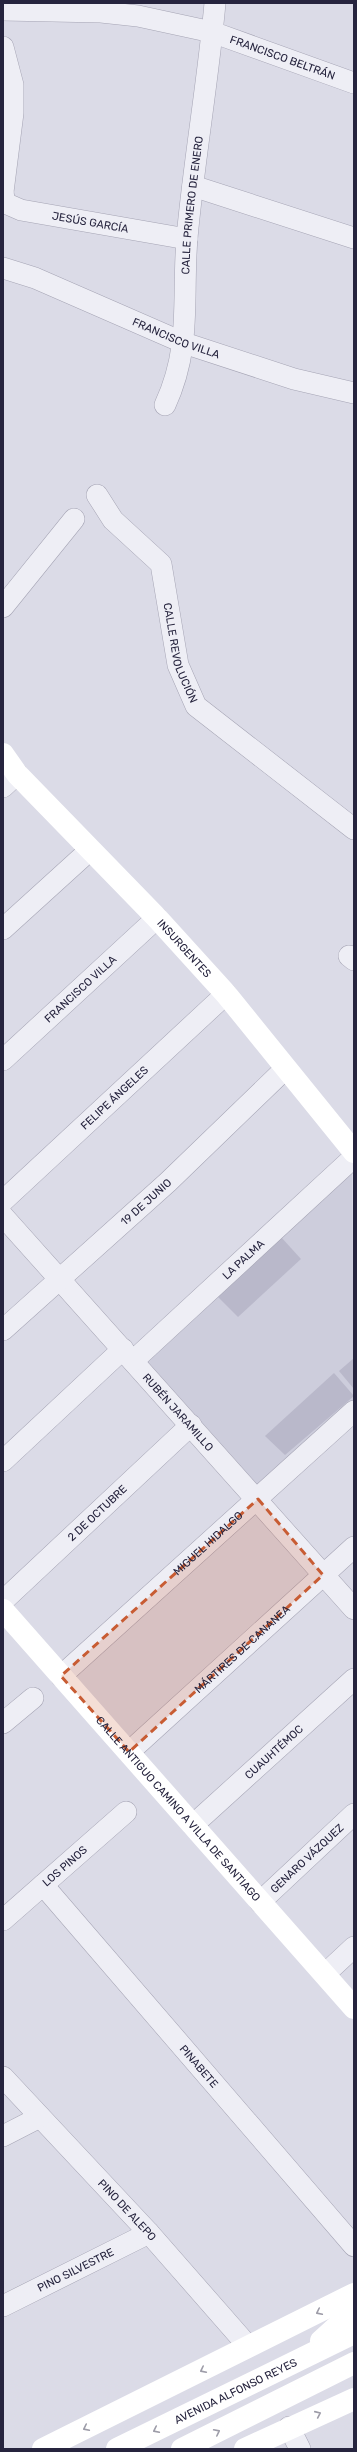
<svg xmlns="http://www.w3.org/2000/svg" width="357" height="2452" viewBox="0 0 357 2452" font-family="Rubik,sans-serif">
  <rect width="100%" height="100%" fill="#dbdbe7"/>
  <polygon fill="#cdcddc" points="352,1173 354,1401 256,1489 143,1364"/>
  <g fill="#b9b8ca">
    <polygon points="281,1237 301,1259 238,1317 217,1296"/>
    <polygon points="354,1358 354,1389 339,1371"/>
    <polygon points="334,1373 354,1396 285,1455 265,1436"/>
  </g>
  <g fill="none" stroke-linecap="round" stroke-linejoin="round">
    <defs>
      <g id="street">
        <path id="s1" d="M3 10 101 12 138 16 212 32 354 83"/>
        <polyline points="3,47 13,85 13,113 3,192"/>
        <polyline points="193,186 354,238"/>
        <path id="s2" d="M3 193 5 203 21 210 187 239"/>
        <path id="s3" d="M3 268 35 278 184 343 294 379 354 393"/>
        <path id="s4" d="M165 405C192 347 182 300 187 238 194 160 208 82 215 3"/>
        <path id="s5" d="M97 495 113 520 161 564 178 665 196 706 354 829"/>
        <polyline points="3,607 74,519"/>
        <polyline points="3,787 17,774"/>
        <polyline points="3,929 90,850"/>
        <polyline points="349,956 354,960"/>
        <path id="s6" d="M3 1060 157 918"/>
        <path id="s7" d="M3 1201 226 994"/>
        <path id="s8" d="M3 1216 354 1609"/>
        <path id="s9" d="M3 1330 168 1182 285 1069"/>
        <path id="s10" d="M133 1361 354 1157"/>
        <polyline points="3,1461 123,1349"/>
        <path id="s11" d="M3 1601 191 1425"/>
        <path id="s12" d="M61 1676 354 1411"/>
        <polyline points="3,1723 33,1698"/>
        <path id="s13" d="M129 1752 354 1547"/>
        <path id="s14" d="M193 1825 354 1679"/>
        <path id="s15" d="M43 1885 354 2246"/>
        <path id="s16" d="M260 1902 354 1814"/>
        <path id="s17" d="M3 1920 126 1812"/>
        <polyline points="325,1974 354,1947"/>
        <path id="s18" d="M3 2077 149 2233 248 2346"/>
        <polyline points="3,2136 40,2117"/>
        <path id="s19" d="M3 2306 149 2233"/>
        <polyline points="289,2427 300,2449"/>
      </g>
    </defs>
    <use href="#street" stroke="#a5a4b4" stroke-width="22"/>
    <use href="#street" stroke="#eeeef5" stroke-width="21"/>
    <g stroke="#fff" stroke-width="22">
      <path id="s20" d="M3 754 17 774 157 918 226 994 354 1152"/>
      <path id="s21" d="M3 1610 354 2008"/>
      <polyline points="321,2341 354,2311"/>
      <polyline points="43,2449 354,2294"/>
      <path id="s22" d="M117 2449 354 2333"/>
      <polyline points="182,2449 354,2363"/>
      <polyline points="245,2449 354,2399"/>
    </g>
  </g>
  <defs><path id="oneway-chevron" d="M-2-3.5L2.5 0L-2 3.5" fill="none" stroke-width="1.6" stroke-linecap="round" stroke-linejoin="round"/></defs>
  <g stroke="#9d9ca8">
    <use href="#oneway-chevron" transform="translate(319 2312) rotate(154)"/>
    <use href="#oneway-chevron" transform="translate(203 2370) rotate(153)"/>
    <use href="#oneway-chevron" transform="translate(318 2414) rotate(-24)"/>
    <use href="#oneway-chevron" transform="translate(86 2428) rotate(154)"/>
    <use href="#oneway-chevron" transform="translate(156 2430) rotate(154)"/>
    <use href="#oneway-chevron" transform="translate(217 2432) rotate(-27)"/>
  </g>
  <path fill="#c85c33" fill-opacity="0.2" stroke="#c85c33" stroke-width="3" stroke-dasharray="8 5" stroke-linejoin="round" d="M258 1499 323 1575 129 1752 61 1676Z"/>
  <g text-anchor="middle" stroke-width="3" stroke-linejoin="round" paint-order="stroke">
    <g font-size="11" fill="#26243e" stroke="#eaeaf5">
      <text dy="4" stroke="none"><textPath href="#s1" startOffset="286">FRANCISCO BELTRÁN</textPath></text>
      <text dy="4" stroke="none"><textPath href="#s4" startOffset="203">CALLE PRIMERO DE ENERO</textPath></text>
      <text dy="4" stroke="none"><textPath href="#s2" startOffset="98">JESÚS GARCÍA</textPath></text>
      <text dy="4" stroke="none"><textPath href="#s3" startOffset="187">FRANCISCO VILLA</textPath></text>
      <text dy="4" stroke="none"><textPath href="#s5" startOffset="186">CALLE REVOLUCIÓN</textPath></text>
      <text dy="4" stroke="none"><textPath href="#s20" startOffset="266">INSURGENTES</textPath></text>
      <text dy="4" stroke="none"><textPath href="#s6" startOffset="105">FRANCISCO VILLA</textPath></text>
      <text dy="4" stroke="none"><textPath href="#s7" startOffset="152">FELIPE ÁNGELES</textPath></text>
      <text dy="4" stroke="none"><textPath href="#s9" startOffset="192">19 DE JUNIO</textPath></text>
      <text dy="4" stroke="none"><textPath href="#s10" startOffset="150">LA PALMA</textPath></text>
      <text dy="4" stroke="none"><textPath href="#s8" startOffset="263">RUBÉN JARAMILLO</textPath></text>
      <text dy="4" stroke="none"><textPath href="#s11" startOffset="129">2 DE OCTUBRE</textPath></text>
      <text dy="4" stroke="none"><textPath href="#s12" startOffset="198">MIGUEL HIDALGO</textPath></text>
      <text dy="4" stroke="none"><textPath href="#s13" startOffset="153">MÁRTIRES DE CANANEA</textPath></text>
      <text dy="4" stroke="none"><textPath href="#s14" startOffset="109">CUAUHTÉMOC</textPath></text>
      <text dy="4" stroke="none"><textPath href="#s21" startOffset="265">CALLE ANTIGUO CAMINO A VILLA DE SANTIAGO</textPath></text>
      <text dy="4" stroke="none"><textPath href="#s16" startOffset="64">GENARO VÁZQUEZ</textPath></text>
      <text dy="4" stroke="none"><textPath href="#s17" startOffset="82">LOS PINOS</textPath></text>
      <text dy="4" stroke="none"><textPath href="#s15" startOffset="239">PINABETE</textPath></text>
      <text dy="4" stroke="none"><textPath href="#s18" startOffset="182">PINO DE ALEPO</textPath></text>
      <text dy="4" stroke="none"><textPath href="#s19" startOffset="81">PINO SILVESTRE</textPath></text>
      <text dy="4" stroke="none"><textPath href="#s22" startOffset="132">AVENIDA ALFONSO REYES</textPath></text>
    </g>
  </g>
  <rect width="357" height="2452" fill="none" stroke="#26243e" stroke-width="8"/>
</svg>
